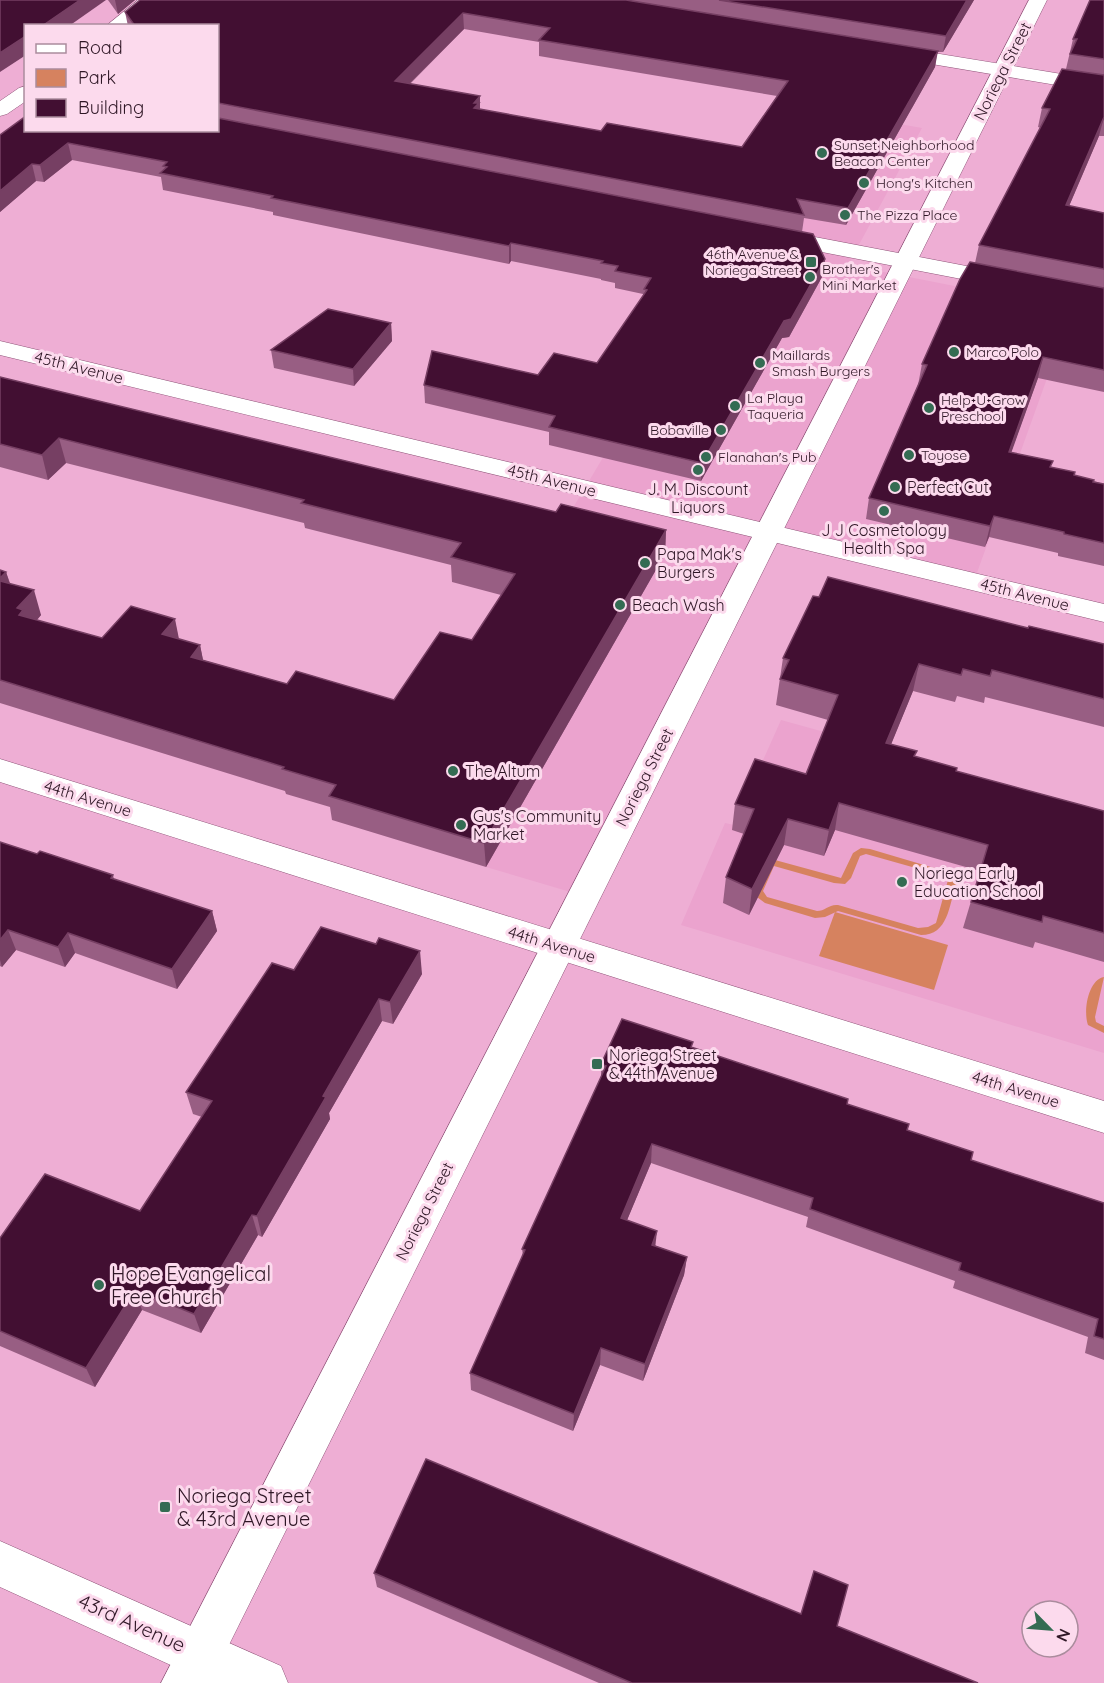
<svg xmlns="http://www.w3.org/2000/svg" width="1104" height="1683" viewBox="0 0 1104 1683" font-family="Quicksand,sans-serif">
  <rect width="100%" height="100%" fill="#eeaed4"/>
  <g fill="#eba3ce">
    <polygon points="785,104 922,128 848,265 1072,309 974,581 768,532 584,896 486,867 473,665 561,528 648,382"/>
    <polygon points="781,720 958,769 949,797 1104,839 1104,1053 681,925 725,823 734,825"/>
  </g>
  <g fill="#d6825f" fill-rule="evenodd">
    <path d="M861 848 870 849 951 873 955 878 956 884C949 906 948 935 921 935L838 911 825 917 815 918 765 903 757 897 775 860 841 878 853 853ZM866 854 944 876 948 880 936 923 928 927 918 928 838 905C829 904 825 911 817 911L767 897 763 891 774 866 834 883 845 884 851 878 860 856Z"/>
    <polygon points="835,912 948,945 934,990 819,956"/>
    <path d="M1104 977 1095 1017 1096 1022 1104 1026V1033L1088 1025C1083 1011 1088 980 1104 977Z"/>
  </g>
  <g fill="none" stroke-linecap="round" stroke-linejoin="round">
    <defs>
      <g id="minor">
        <polygon points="138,0 159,0 128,26 106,26"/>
        <polygon points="891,46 1104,81 1104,93 884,56 881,52 884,48"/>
        <polygon points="26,86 26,101 7,114 0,116 0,101 19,88"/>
        <polygon points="773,229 1008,274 1016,276 1020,281 1016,286 1008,288 765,241 762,236 765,231"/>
        <polygon points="0,341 1104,604 1104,622 0,355"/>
        <polygon points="0,759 1104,1101 1104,1133 0,782"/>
        <polygon points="0,1541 281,1666 288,1683 210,1683 0,1587"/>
      </g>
      <polygon id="tertiary" points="1029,0 1047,0 210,1683 161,1683"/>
    </defs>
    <use href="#minor" stroke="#8f5579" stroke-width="1"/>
    <use href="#tertiary" stroke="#8f5579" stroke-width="1"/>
    <use href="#minor" fill="#fff" fill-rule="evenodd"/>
    <use href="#tertiary" fill="#fff" fill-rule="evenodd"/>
  </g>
  <g fill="#985e83" fill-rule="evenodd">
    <polygon points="108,0 135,0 118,14"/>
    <path d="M140 0H974L943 52H937L935 67 846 225 804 218 802 232 825 259 822 277 789 337 782 338 701 481 549 445V432L425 403 424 385 538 375 597 363 643 296V294L615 288V283L601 280V279L511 261 509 264 273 215V212L163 190 161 177 72 160 44 182 36 181 0 212V135L218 130V26H128L125 12ZM464 29 539 42V56L777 96 742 147 601 131 480 110V96L410 84Z"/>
    <polygon points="1104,0 1104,136 1099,136 1069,206 1104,213 1104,392 1038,378 1011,452 1074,475 1104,484 1104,566 1058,556 1058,553 989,537 985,547 866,519 869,498 918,385 922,364 975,263 979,245 1041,128 1038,127 1042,108 1066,69 1073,39"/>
    <polygon points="391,323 392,341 354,386 274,368 271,350"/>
    <polygon points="0,377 556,512 666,530 665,554 486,867 332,820 330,807 286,794 285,791 0,703 0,570 6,572 10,583 41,615 37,620 102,638 179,639 200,645 203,660 287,684 394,700 472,640 501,595 452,582 451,565 305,528 304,523 66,463 48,480 0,467"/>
    <polygon points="1028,628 1104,644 1104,727 985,697 984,703 957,696 955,702 913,691 891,744 915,757 957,768 956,771 1104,811 1104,962 1035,942 1033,948 963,928 980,871 835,830 824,856 784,845 749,915 723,903 726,877 744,834 732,830 735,804 806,774 828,720 776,705 783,658"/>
    <polygon points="0,842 37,854 113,875 114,879 212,911 217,931 177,989 75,953 65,967 16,950 2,967 0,966"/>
    <polygon points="294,970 422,974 393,1024 382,1021 329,1113 330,1119 262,1237 258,1235 201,1333 142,1310 95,1387 0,1346 0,1238 140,1211 202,1117 193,1114 186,1092"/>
    <polygon points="692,1048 847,1104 907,1130 971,1160 1104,1203 1104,1360 1085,1353 1088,1337 953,1288 955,1281 806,1227 808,1217 651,1163 627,1220 656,1246 687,1257 684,1275 643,1381 600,1365 573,1431 471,1390 470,1373 523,1256 522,1249 601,1078 601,1064"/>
    <polygon points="814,1571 837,1626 978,1683 599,1683 377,1587 374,1573 801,1614"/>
  </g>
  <g fill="#763f63">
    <polygon points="80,0 106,0 69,26 42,26"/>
    <polygon points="115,0 135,0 118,14"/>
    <polygon points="967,0 974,0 943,52 946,36"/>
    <polygon points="463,13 464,29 396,97 395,81"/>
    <polygon points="26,36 26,55 0,72 0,53"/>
    <polygon points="938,51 935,67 846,225 848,208"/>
    <polygon points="480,96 480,113 475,125 474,103"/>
    <polygon points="1104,117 1099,136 1061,225 1066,205"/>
    <polygon points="68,143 72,160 44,182 40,165"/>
    <polygon points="32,164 36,181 0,212 0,191"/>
    <polygon points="511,243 511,261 509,264 509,246"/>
    <polygon points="825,259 822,277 789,337 782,338 701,481 702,463 784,321"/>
    <polygon points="391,323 392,341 354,386 353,369"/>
    <polygon points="1043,357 1038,378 1004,473 1009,452"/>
    <polygon points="59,438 66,463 48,480 42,455"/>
    <polygon points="994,516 989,537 985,547 990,526"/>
    <polygon points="666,530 665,554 486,867 484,843"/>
    <polygon points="6,572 14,597 0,585 0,578"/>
    <polygon points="34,590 41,615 29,629 19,614 17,608"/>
    <polygon points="175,619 180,644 162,634"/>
    <polygon points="200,645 205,670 191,657"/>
    <polygon points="919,664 913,691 881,769 886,743"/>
    <polygon points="839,803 835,830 824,856 829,830"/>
    <polygon points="788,819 784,845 749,915 752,889"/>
    <polygon points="212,911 217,931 177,989 172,969"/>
    <polygon points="8,930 16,950 2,967 0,960 0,940"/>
    <polygon points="68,933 75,953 65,967 58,947"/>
    <polygon points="420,951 422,974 393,1024 390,1002"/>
    <polygon points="379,999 382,1021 329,1113 330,1119 262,1237 257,1216 323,1096"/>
    <polygon points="652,1144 651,1163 620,1237 621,1218"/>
    <polygon points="252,1215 258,1235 201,1333 194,1314"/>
    <polygon points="657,1231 655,1249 652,1245"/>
    <polygon points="687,1257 684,1275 643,1381 645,1364"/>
    <polygon points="135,1290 142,1310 95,1387 86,1368"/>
    <polygon points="601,1348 600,1365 573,1431 574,1414"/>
  </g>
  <g fill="#420f32" stroke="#763f63" stroke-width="1.5" fill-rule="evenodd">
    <polygon points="0,0 80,0 42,26 26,26 26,36 0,53"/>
    <path d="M140 0H626L938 51 848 208 797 199 804 215 218 103V26H135L125 12ZM463 13 550 28 539 40 788 81 742 147 607 123 601 131 474 108 479 103H474L480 96 395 81Z"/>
    <polygon points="719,0 967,0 946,36"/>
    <polygon points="1090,0 1104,0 1104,59 1070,54 1077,39 1073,39"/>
    <polygon points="1062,69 1104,75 1104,117 1066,205 1104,213 1104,269 979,245 1050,109 1042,108"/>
    <polygon points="26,116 26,130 218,130 218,118 813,234 825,259 791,319 784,321 702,463 549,427 555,416 424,385 432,351 538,375 554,353 597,363 647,290 644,289 651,278 615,271 618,266 601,263 603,261 511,243 509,246 271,198 273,196 160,173 167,167 163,166 167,162 68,143 40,165 32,164 0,191 0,135"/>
    <polygon points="970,262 1104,288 1104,370 1043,357 1009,452 1053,461 1050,467 1075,472 1074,475 1094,480 1093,482 1104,484 1104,543 1064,534 1064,532 994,516 990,526 869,498 927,365 922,364 960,279"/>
    <polygon points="328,309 391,323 353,369 271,350"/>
    <polygon points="0,377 556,512 561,504 666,530 484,843 329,796 336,785 282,769 284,767 0,680 0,581 34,590 17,608 23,610 19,615 102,638 131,606 175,619 162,634 200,645 191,657 287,684 296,671 394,700 440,632 472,640 515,574 451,557 461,543 301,503 304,500 59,438 42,455 0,444"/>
    <polygon points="0,570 6,572 0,578"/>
    <polygon points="828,577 1028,628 1029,626 1104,644 1104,699 992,670 990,676 963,669 961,675 919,664 886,743 917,751 914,756 957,768 956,771 1104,811 1104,933 1043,916 1042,922 971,902 988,845 839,803 829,830 788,819 752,889 726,877 754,809 735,804 755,759 806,774 838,695 780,679 789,660 783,658 813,596 819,597"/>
    <polygon points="0,842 37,854 40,851 113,875 111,878 212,911 172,969 68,933 58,947 8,930 0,940"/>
    <polygon points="321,927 376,944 379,938 420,951 390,1002 379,999 323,1096 326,1097 257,1216 252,1215 194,1314 135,1290 86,1368 0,1331 0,1238 45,1174 140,1211 212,1101 186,1092 272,963 294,970"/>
    <polygon points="622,1019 693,1042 691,1047 848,1099 847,1104 909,1124 907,1130 973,1152 971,1160 1104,1203 1104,1339 1094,1336 1098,1319 959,1270 961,1263 810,1209 813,1198 652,1144 621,1218 657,1231 652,1245 687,1257 645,1364 601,1348 574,1414 470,1373 525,1250 522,1249 606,1066 601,1064"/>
    <polygon points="426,1459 801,1614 814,1571 848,1585 837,1626 978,1683 632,1683 374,1573"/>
  </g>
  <g fill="#346c53" stroke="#fcdaed" stroke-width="2">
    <circle cx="822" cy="153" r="6"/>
    <circle cx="864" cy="183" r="6"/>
    <circle cx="845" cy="215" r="6"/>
    <rect x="805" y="256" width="12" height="12" rx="3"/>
    <circle cx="810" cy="277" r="6"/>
    <circle cx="954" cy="352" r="6"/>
    <circle cx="760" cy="363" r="6"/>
    <circle cx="735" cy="406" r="6"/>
    <circle cx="929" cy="408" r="6"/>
    <circle cx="721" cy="430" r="6"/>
    <circle cx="909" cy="455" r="6"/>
    <circle cx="706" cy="457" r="6"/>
    <circle cx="698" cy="470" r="6"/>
    <circle cx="895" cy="487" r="6"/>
    <circle cx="884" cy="511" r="6"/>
    <circle cx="645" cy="563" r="6"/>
    <circle cx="620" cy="605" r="6"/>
    <circle cx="453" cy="771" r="6"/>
    <circle cx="461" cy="825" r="6"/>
    <circle cx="902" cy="882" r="6"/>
    <rect x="591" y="1058" width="12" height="12" rx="3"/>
    <circle cx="99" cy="1285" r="6"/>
    <rect x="159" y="1501" width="12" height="12" rx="3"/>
  </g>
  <g text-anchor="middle" stroke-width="6" stroke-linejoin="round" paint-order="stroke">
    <g font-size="14" fill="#2f1726" stroke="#fcdaed" text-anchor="start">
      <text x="834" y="150">Sunset Neighborhood<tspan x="834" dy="16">Beacon Center</tspan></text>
      <text x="876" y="188">Hong's Kitchen</text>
      <text x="857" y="220">The Pizza Place</text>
      <text x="799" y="259" text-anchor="end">46th Avenue &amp;<tspan x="799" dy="16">Noriega Street</tspan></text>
      <text x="822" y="274">Brother's<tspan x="822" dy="16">Mini Market</tspan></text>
      <text x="966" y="357">Marco Polo</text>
      <text x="772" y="360">Maillards<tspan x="772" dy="16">Smash Burgers</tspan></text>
      <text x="747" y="403">La Playa<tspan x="747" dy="16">Taqueria</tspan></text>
      <text x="941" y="405">Help-U-Grow<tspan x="941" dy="16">Preschool</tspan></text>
      <text x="709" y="435" text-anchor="end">Bobaville</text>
      <text x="921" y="460">Toyose</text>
      <text x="718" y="462">Flanahan's Pub</text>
    </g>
    <g font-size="16" fill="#2f1726" stroke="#fcdaed">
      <text transform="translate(1002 71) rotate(-63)" y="6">Noriega Street</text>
      <text transform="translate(79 367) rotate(14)" y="6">45th Avenue</text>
      <text transform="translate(552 480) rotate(14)" y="6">45th Avenue</text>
      <text transform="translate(1025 594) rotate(14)" y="6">45th Avenue</text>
      <text transform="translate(644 777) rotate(-63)" y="6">Noriega Street</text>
      <text transform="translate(88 798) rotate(17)" y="6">44th Avenue</text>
      <text transform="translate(552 944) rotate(17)" y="6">44th Avenue</text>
      <text transform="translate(1016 1089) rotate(17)" y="6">44th Avenue</text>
      <text transform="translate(424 1211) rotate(-63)" y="6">Noriega Street</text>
    </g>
    <g font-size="16" fill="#2f1726" stroke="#fcdaed" text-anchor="start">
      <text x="907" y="493">Perfect Cut</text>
      <text x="698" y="495" text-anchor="middle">J. M. Discount<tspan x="698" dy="18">Liquors</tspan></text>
      <text x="884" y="536" text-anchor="middle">J J Cosmetology<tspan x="884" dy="18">Health Spa</tspan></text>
      <text x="657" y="560">Papa Mak's<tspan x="657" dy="18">Burgers</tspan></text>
      <text x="632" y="611">Beach Wash</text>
      <text x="465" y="777">The Altum</text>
      <text x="473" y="822">Gus's Community<tspan x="473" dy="18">Market</tspan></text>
      <text x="914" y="879">Noriega Early<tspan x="914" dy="18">Education School</tspan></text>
      <text x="609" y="1061">Noriega Street<tspan x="609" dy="18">&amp; 44th Avenue</tspan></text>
    </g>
    <g font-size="20" fill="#2f1726" stroke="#fcdaed" text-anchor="start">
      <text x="111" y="1281">Hope Evangelical<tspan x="111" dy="23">Free Church</tspan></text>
      <text x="177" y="1503">Noriega Street<tspan x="177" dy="23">&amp; 43rd Avenue</tspan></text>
    </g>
    <g font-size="20" fill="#2f1726" stroke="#fcdaed">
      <text transform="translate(132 1623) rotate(24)" y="7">43rd Avenue</text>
    </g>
  </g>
  <rect x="24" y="24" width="195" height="108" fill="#fcdaed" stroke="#aa8c9d" stroke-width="1.5"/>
  <rect x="36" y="44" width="30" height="9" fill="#ffffff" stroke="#aa8c9d" stroke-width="1.5"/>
  <text x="78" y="54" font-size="18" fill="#2f1726">Road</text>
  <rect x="36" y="69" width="30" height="18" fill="#d6825f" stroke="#aa8c9d" stroke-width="1.5"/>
  <text x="78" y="84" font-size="18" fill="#2f1726">Park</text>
  <rect x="36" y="99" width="30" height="18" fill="#420f32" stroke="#aa8c9d" stroke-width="1.5"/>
  <text x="78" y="114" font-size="18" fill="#2f1726">Building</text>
  <g transform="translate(1050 1629) rotate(115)"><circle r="28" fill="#fcdaed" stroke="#aa8c9d" stroke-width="1.5"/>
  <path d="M0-4.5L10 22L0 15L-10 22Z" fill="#346c53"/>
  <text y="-9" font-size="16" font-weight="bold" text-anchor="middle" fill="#2f1726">N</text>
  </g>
</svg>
